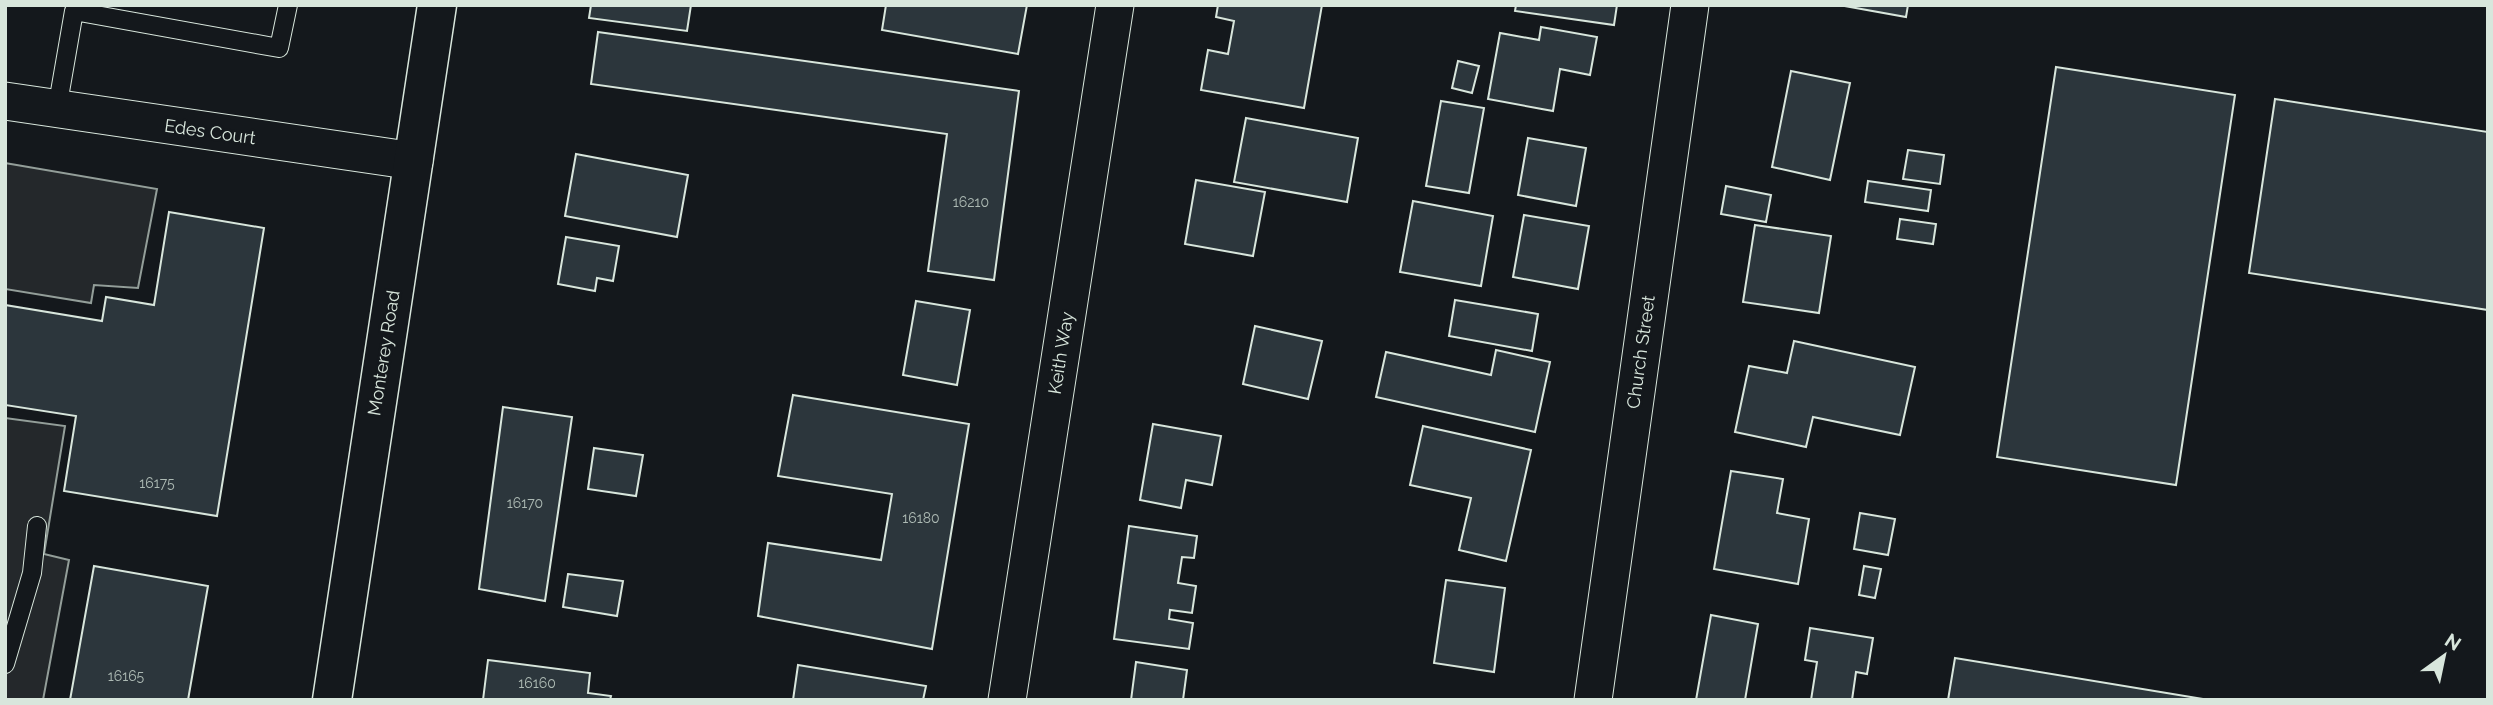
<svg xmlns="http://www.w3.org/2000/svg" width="2493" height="705" viewBox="0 0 2493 705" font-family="Raleway,sans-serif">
  <rect width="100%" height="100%" fill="#14181c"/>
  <g fill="#24282b" stroke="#939e99" stroke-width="2">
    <polygon points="5,163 157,189 138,288 94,285 91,303 5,289"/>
    <polygon points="5,418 65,426 44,554 69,560 43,700 5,700"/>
  </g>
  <g fill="#2c363c" stroke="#d8e6dc" stroke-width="2">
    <polygon points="591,5 691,5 687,31 589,18"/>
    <polygon points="886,5 1027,5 1018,54 882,30"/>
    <polygon points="1218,5 1322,5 1304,108 1201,90 1208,50 1228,54 1234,21 1216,17"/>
    <polygon points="1516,5 1617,5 1614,25 1515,11"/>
    <polygon points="1839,5 1908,5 1906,17"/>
    <polygon points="1541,27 1597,37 1590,75 1560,69 1553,111 1488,99 1500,33 1539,40"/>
    <polygon points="598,32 1019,91 994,280 928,271 947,134 591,84"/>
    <polygon points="1458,61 1479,66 1472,93 1452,88"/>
    <polygon points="2056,67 2235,95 2176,485 1997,457"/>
    <polygon points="1791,71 1850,83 1830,180 1772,167"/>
    <polygon points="2275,99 2488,132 2488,310 2249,273"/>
    <polygon points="1441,101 1484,108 1469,193 1426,186"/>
    <polygon points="1246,118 1358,138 1347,202 1234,182"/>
    <polygon points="1528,138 1586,148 1576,206 1518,195"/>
    <polygon points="1908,150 1944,155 1940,184 1903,179"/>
    <polygon points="576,154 688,175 677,237 565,216"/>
    <polygon points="1196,180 1265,192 1253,256 1185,244"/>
    <polygon points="1868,181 1931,190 1928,211 1865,202"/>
    <polygon points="1726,186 1771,195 1766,222 1721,214"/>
    <polygon points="1413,201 1493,216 1481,286 1400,272"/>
    <polygon points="169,212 264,228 217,516 64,491 76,416 5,405 5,305 102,321 106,297 154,305"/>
    <polygon points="1524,215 1589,226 1578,289 1513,277"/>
    <polygon points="1900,219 1936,224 1933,244 1897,239"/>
    <polygon points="1755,225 1831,236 1819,313 1743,302"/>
    <polygon points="566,237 619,246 613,281 597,278 595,291 558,284"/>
    <polygon points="1455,300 1538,314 1532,351 1449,336"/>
    <polygon points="916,301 970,310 957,385 903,375"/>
    <polygon points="1255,326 1322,341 1308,399 1243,384"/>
    <polygon points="1794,341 1915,367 1900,435 1813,417 1806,447 1735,432 1749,366 1787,373"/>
    <polygon points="1496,350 1550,362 1535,432 1376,397 1386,352 1491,375"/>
    <polygon points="793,395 969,424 932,649 758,616 768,543 881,560 892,494 778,476"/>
    <polygon points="503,407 572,417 545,601 479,589"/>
    <polygon points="1153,424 1221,436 1212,485 1186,480 1181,508 1140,500"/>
    <polygon points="1423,426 1531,450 1506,561 1459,550 1471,498 1410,485"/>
    <polygon points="594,448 643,455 636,496 588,489"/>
    <polygon points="1731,471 1783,479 1777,513 1809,519 1798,584 1714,569"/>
    <polygon points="1860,513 1895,519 1888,555 1854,549"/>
    <polygon points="1129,526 1197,536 1194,558 1182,557 1178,583 1196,586 1192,613 1170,610 1169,619 1193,623 1189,649 1114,639"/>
    <polygon points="94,566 208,586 188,700 70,700"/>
    <polygon points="1864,566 1881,569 1875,598 1859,595"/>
    <polygon points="568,574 623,581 617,616 563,607"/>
    <polygon points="1446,580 1505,588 1494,672 1434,663"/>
    <polygon points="1711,615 1758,624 1745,700 1696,700"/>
    <polygon points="1810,628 1873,638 1867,674 1856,672 1852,700 1811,700 1817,662 1805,660"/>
    <polygon points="1955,658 2209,700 1948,700"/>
    <polygon points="488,660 590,673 588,693 611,696 610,700 483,700"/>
    <polygon points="1136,662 1187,670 1183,700 1131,700"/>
    <polygon points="798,665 926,686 923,700 793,700"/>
  </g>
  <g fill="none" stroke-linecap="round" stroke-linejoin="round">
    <defs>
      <g id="lane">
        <polyline points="57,109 74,11 279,48 288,5"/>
        <polyline points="5,664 32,573 37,526"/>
      </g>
      <g id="street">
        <polyline points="5,101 414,161"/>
        <polyline points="1007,700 1115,5"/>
        <polyline points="1593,700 1690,5"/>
      </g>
      <polyline id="secondary" points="332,700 437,5"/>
    </defs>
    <use href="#lane" stroke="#d8e6dc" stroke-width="20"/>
    <use href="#street" stroke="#d8e6dc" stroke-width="39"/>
    <use href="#secondary" stroke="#d8e6dc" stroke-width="41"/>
    <use href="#lane" stroke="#14181c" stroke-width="18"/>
    <use href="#street" stroke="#14181c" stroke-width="37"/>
    <use href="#secondary" stroke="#14181c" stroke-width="38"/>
  </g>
  <g text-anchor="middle" stroke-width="5" stroke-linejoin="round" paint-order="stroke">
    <g font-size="14" fill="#adbab4">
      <text x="971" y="207">16210</text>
      <text x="157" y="488">16175</text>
      <text x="525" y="508">16170</text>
      <text x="921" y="523">16180</text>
      <text x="126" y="681">16165</text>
      <text x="537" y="688">16160</text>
    </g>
    <g font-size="18" fill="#d8e6dc" stroke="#14181c">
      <text transform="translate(210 132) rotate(8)" y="6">Edes Court</text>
      <text transform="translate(1641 352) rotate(-82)" y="6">Church Street</text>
      <text transform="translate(384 353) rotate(-81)" y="6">Monterey Road</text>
      <text transform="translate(1061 353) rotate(-81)" y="6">Keith Way</text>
    </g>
  </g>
  <rect width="2493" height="705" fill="none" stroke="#d8e6dc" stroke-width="14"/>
  <g transform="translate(2444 656) rotate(33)" stroke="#14181c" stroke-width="5" paint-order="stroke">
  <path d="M0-5L12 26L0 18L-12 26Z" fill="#d8e6dc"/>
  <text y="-10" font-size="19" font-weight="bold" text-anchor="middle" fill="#d8e6dc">N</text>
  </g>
</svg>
